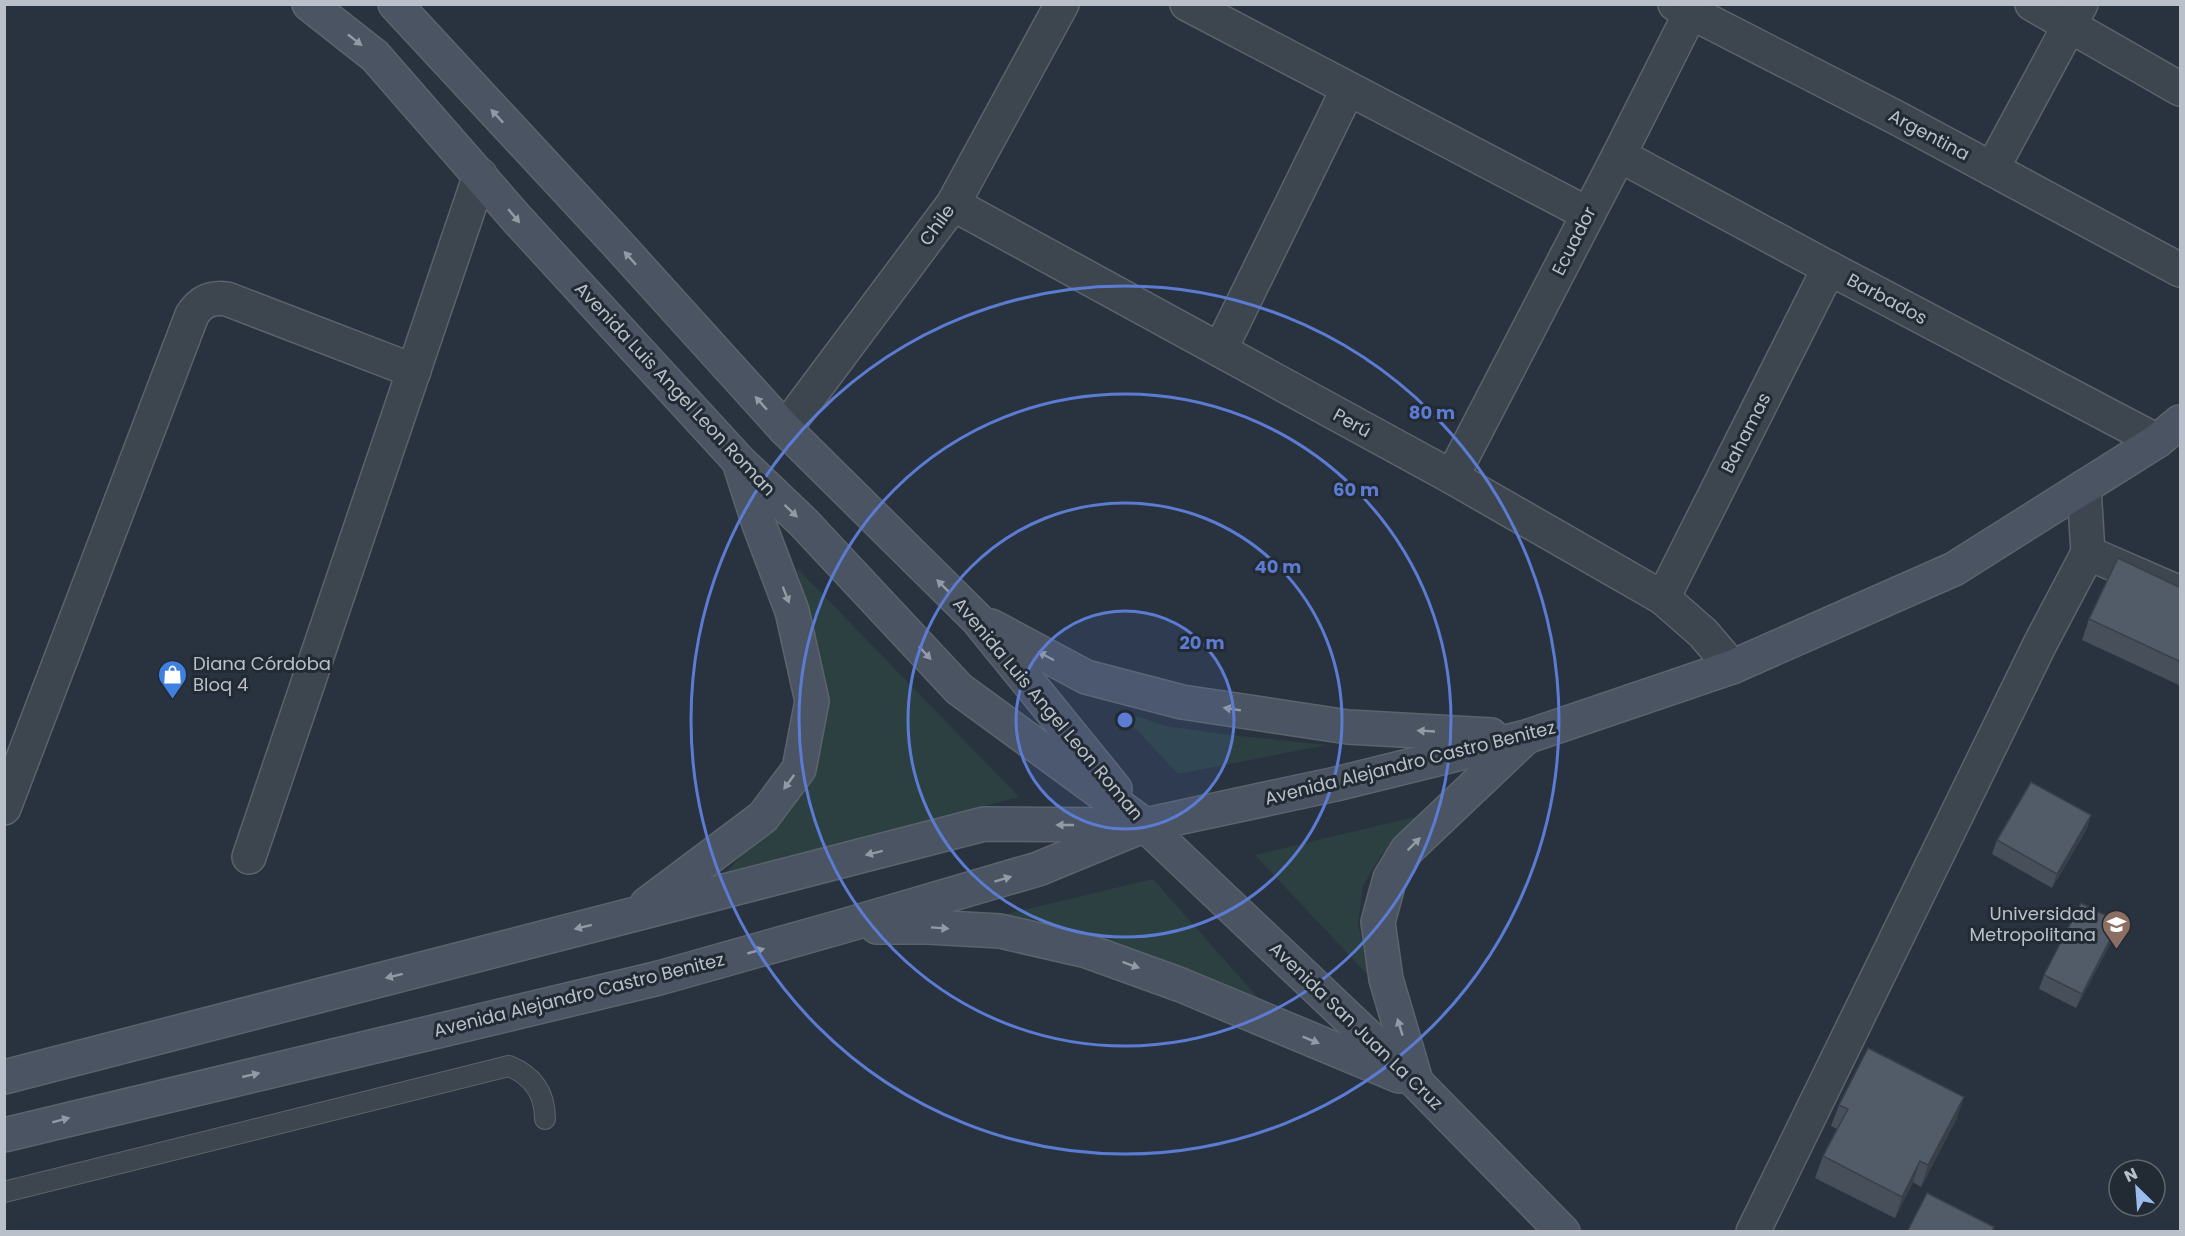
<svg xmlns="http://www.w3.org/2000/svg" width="2185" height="1236" viewBox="0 0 2185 1236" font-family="Poppins,sans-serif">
  <rect width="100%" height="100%" fill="#29333f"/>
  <g fill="#2c4041">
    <polygon points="797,568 1019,797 723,875 774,822 825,682"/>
    <polygon points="1118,710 1166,726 1230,735 1327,745 1178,774"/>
    <polygon points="1431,813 1381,855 1363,886 1358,924 1369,976 1255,855"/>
    <polygon points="1153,879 1265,1006 982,920"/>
  </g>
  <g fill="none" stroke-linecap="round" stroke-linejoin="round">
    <defs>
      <path id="lane" d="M4 1192 509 1066C533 1076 545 1093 545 1119"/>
      <g id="street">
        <polyline points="1187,4 1588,214"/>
        <polyline points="1675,4 1899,119 2180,270"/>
        <polyline points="2032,4 2180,89"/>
        <polyline points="1619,155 1829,268 2157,441"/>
        <polyline points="1992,169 2081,4"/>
        <polyline points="953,204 1452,477 1663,598 1703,633 1732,667"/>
        <polyline points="1220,350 1348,89"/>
        <polyline points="785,429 953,204 1062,4"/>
        <polyline points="1452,477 1619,155 1695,4"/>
        <polyline points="2088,553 2180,593"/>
        <polyline points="1663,598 1829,268"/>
        <path d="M4 808 192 315C201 301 211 297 227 299L414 371"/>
        <polyline points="249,857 480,175"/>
        <polyline points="1753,1232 2040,644 2088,553 2084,487"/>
      </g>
      <g id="secondary">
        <polyline points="309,4 375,56 517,219 739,461 804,523 959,689 1145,825 1417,1083 1563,1232"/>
        <polyline points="395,4 614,240 785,429 977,619 1115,789"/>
        <polyline points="991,626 1086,677 1182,702 1348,727 1491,735"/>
        <polyline points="647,904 763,817 799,769 812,701 792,611 759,524 740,465"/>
        <polyline points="877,927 928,927 1000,931 1087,951 1181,985 1399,1076"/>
        <polyline points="4,1077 984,824 1128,825"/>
        <polyline points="1416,1081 1386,979 1378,922 1390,878 1407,850 1525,738"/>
        <polyline points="4,1135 659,978 840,927 1038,869 1145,825 1336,784 1526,737 1732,667 1954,569 2157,441 2180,422"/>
      </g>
    </defs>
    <use href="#lane" stroke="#5b636c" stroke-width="22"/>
    <use href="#street" stroke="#5b636c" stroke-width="36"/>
    <use href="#secondary" stroke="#5b636c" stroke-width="36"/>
    <use href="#lane" stroke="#3d454f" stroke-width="20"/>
    <use href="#street" stroke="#3d454f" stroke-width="33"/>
    <use href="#secondary" stroke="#4b5462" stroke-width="33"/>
  </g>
  <g fill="#474f5a">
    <polygon points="2181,588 2181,686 2082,640 2089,619"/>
    <polygon points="2091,815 2086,830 2052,888 1992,854 1997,840"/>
    <polygon points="2114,937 2076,1008 2039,989 2044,975"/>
    <polygon points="1839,1105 1957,1118 1921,1187 1913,1182 1895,1218 1815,1178 1823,1156 1837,1129 1831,1126"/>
  </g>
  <g fill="#39404a">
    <polygon points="2091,815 2086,830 2052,888 2057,874"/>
    <polygon points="2119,922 2114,937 2076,1008 2082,994"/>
    <polygon points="1964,1097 1957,1118 1921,1187 1928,1165"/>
    <polygon points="1920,1161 1913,1182 1895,1218 1902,1197"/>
  </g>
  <g fill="#525c69" stroke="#39404a" stroke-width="1.5">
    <polygon points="2118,558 2181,588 2181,662 2089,619"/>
    <polygon points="2031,782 2091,815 2057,874 1997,840"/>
    <polygon points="2081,903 2119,922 2082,994 2044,975"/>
    <polygon points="1868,1048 1964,1097 1928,1165 1920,1161 1902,1197 1823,1156 1848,1109 1839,1105"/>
    <polygon points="1927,1193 1994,1227 1992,1232 1907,1232"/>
  </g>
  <defs><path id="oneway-solid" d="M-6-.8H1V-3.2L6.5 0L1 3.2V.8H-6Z" transform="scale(1.5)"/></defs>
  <g fill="#929aa5">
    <use href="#oneway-solid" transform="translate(355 40) rotate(38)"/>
    <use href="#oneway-solid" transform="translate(497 116) rotate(-133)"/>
    <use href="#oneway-solid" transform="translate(514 216) rotate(50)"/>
    <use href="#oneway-solid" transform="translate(630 258) rotate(-132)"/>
    <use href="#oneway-solid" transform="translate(761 403) rotate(-132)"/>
    <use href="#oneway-solid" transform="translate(791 511) rotate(44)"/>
    <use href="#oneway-solid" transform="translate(943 586) rotate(-135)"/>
    <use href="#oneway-solid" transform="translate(786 595) rotate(69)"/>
    <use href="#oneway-solid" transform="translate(925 653) rotate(47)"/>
    <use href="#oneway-solid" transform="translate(1046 656) rotate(-152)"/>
    <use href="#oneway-solid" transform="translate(1232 709) rotate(-171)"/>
    <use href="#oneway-solid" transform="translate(1426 731) rotate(-177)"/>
    <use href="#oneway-solid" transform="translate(789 782) rotate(126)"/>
    <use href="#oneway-solid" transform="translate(1065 825) rotate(-180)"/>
    <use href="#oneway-solid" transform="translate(1414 844) rotate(-45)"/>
    <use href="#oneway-solid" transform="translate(874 853) rotate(166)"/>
    <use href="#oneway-solid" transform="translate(1003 879) rotate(-17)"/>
    <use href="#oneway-solid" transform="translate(583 927) rotate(166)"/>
    <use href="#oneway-solid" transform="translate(940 928) rotate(4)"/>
    <use href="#oneway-solid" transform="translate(756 951) rotate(-16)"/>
    <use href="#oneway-solid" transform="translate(1131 965) rotate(20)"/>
    <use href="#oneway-solid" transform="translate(394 976) rotate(166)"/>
    <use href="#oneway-solid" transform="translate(1400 1027) rotate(-107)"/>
    <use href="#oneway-solid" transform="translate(1311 1040) rotate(22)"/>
    <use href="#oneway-solid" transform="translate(251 1075) rotate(-13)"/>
    <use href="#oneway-solid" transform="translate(61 1120) rotate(-15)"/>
  </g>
  <circle cx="1125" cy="720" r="109" fill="#5b7cd2" fill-opacity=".12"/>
  <g fill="none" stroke="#5b7cd2" stroke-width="3">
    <circle cx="1125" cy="720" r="109"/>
    <circle cx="1125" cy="720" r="217"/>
    <circle cx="1125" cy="720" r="326"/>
    <circle cx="1125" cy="720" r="434"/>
  </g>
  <defs>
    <symbol id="shop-pin" viewBox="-11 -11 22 30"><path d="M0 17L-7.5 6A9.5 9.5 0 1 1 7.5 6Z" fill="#3f7fe0" stroke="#222a34"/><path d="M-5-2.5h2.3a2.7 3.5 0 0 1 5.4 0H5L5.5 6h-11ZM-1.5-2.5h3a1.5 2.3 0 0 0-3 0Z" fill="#fff"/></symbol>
    <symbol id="university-pin" viewBox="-11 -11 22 30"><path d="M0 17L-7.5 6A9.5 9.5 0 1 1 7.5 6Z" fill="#8d6e63" stroke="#222a34"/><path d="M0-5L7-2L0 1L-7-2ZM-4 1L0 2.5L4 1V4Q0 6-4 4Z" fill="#fff"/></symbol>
  </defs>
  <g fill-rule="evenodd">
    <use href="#shop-pin" x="156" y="658" width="33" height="45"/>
    <use href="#university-pin" x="2100" y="908" width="33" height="45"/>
  </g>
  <g text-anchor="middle" stroke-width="6" stroke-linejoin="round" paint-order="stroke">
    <g font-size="18" fill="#b9c0c9" stroke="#222a34">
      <text transform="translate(1929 135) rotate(28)" y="6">Argentina</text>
      <text transform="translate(937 225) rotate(-54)" y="6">Chile</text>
      <text transform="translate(1574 241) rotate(-63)" y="6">Ecuador</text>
      <text transform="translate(1887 299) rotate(28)" y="6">Barbados</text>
      <text transform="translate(675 389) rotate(47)" y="6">Avenida Luis Angel Leon Roman</text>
      <text transform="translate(1352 423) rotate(29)" y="6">Perú</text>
      <text transform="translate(1746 433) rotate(-63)" y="6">Bahamas</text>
      <text transform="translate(1048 709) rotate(50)" y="6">Avenida Luis Angel Leon Roman</text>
      <text transform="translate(1410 763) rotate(-14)" y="6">Avenida Alejandro Castro Benitez</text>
      <text transform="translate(579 995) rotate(-14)" y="6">Avenida Alejandro Castro Benitez</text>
      <text transform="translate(1356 1026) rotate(44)" y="6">Avenida San Juan La Cruz</text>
    </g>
    <g font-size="18" fill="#b9c0c9" stroke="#222a34" text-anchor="start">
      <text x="193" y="670">Diana Córdoba<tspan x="193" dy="21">Bloq 4</tspan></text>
      <text x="2096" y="920" text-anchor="end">Universidad<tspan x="2096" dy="21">Metropolitana</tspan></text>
    </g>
  </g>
  <circle cx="1125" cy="720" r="9" fill="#5b7cd2" stroke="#222a34" stroke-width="3"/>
  <g font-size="18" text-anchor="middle" font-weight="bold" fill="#5b7cd2" stroke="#222a34" stroke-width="6" stroke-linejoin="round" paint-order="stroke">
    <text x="1432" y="419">80 m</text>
    <text x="1356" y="496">60 m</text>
    <text x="1278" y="573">40 m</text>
    <text x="1202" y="649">20 m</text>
  </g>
  <rect width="2185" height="1236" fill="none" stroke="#b9c0c9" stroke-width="12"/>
  <g transform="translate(2137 1188) rotate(335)"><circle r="28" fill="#222a34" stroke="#5e6670" stroke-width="1.5"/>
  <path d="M0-4.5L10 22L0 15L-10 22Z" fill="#9abcee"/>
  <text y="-9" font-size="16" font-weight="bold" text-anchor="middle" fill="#b9c0c9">N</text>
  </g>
</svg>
